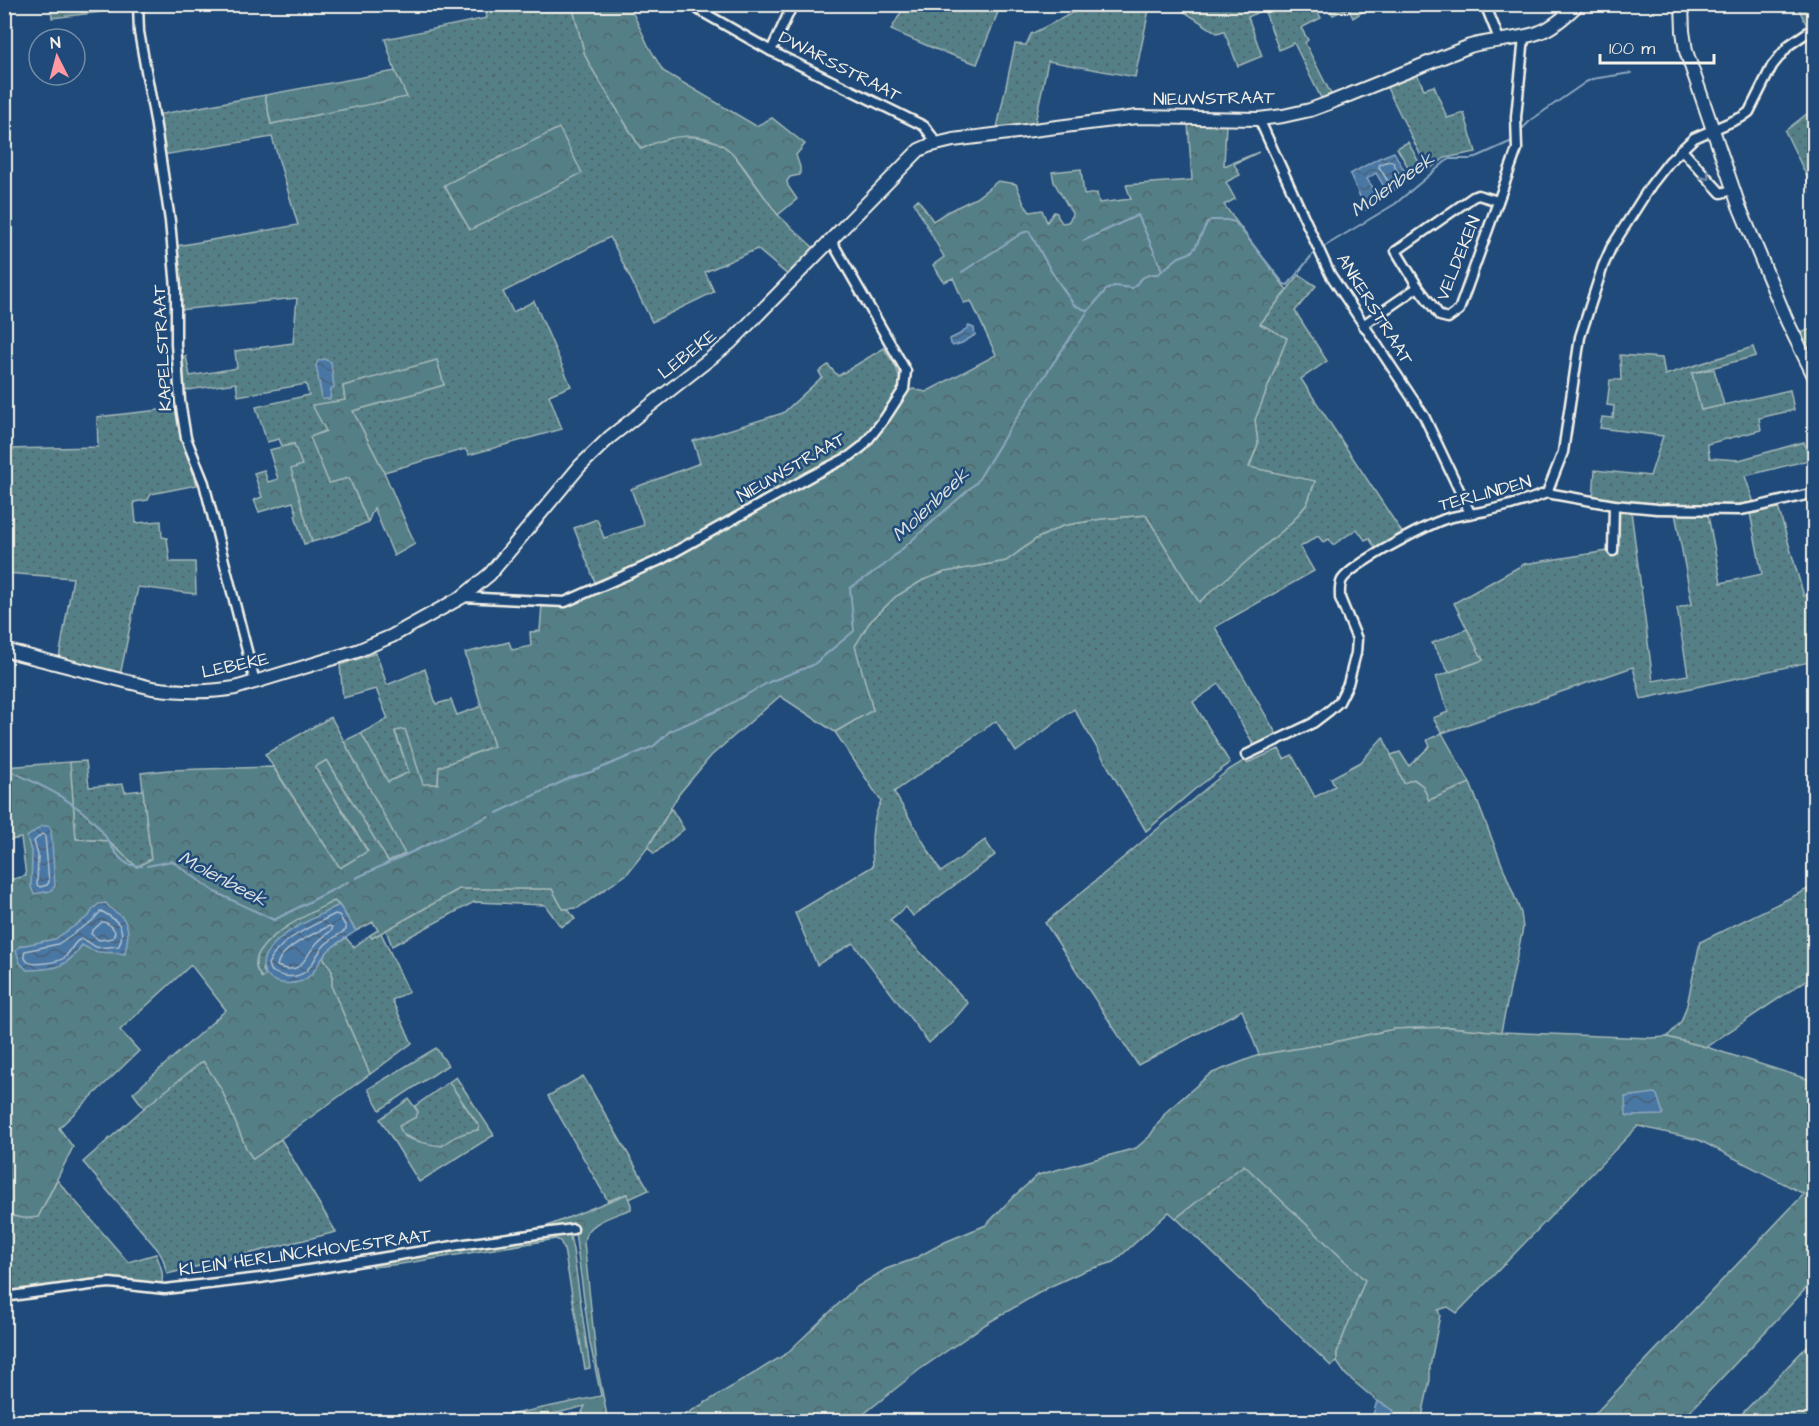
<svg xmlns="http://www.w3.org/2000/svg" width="1819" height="1426" viewBox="0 0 1819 1426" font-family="'Architects Daughter',sans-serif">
  <defs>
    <pattern id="grass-dots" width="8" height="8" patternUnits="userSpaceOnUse" patternTransform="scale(1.5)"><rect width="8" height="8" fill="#547f87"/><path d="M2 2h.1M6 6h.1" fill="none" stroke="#4f666a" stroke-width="1.8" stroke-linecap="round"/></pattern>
    <pattern id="forest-crowns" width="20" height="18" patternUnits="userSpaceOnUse" patternTransform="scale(1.5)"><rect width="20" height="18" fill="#547f87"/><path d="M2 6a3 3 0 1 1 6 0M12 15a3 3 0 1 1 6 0" fill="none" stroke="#4f666a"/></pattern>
    <pattern id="water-waves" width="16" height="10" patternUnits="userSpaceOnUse" patternTransform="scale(1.5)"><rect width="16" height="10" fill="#4977a4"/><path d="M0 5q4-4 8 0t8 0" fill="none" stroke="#496075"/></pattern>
  </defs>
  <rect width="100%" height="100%" fill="#1f4a7a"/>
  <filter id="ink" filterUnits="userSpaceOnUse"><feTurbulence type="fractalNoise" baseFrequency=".0167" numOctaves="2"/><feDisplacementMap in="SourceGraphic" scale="12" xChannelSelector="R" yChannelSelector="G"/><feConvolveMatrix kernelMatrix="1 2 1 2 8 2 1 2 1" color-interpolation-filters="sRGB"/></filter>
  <g filter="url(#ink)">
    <g fill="url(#grass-dots)" stroke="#a4b8b8" stroke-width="1.5">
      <polygon points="134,4 134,8 52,18 51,5"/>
      <polygon points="484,5 572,5 585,55 591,67 641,149 656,142 677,136 698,137 717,142 732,152 778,215 815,249 789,276 757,249 705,272 714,292 652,322 610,237 503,292 513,312 534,301 571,386 549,395 562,429 469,455 465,449 384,472 353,411 444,385 437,361 343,386 345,400 326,431 310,437 349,478 368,522 340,534 312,542 290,468 294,444 282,446 279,439 267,442 256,407 309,395 306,384 238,396 236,383 181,391 179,357 186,356 190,376 237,368 235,351 293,343 297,298 178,310 177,246 298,225 272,137 163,155 156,115 265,95 271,124 406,96 395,71 385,39 487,18"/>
      <polygon points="905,5 905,4 1001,5 977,64 935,49 891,30"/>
      <polygon points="1084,5 1150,5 1135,77 1048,61 1035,123 997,128 1015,44 1026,45 1031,34 1082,8"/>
      <polygon points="1174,5 1314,5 1321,18 1301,28 1308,40 1305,43 1331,94 1321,98 1294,43 1279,50 1264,9 1248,17 1262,56 1238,66 1224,31 1217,33"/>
      <polygon points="1327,5 1365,5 1367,9 1353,18 1348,8 1333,15"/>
      <polygon points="1417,74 1424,89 1434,86 1447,118 1464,113 1476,152 1445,158 1428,170 1386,86"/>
      <polygon points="1812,110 1814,114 1814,200 1807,177 1785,131"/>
      <path d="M1299 275 1316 286 1295 311 1327 361 1301 379 1403 534 1376 549 1369 538 1365 540 1357 529 1333 545 1329 539 1323 542 1318 536 1300 547 1314 571 1215 627 1277 735 1255 747 1219 684 1193 702 1230 763 1195 789 1146 831 1074 709 1016 752 996 721 894 792 941 872 985 840 995 855 913 916 906 907 890 920 968 1003 951 1023 929 1043 853 943 817 965 795 913 873 866C871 842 871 822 881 801L835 732 873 710 854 646 869 623 895 597 923 580 945 572 1006 561 1036 539 1062 526 1101 519 1146 515 1199 601 1289 525 1307 504 1315 482 1249 468 1258 444 1255 420 1287 338 1260 324Z"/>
      <polygon points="1814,328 1814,350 1809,353 1800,333"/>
      <path d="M1753 347 1756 356 1692 373 1701 410 1790 390 1794 410 1759 418 1761 430 1707 444 1710 458 1739 460 1804 442 1809 460 1745 476 1754 503C1700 510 1647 505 1593 499L1595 470 1650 476 1663 436 1600 428 1602 417 1613 418 1614 406 1607 405 1610 380H1621L1620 355 1662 358 1665 375Z"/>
      <polygon points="884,348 896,367 900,380 899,391 864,442 851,451 810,472 749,508 645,563 595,582 574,528 597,519 604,538 644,525 631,489 700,463 693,441 783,413 822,377 819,372 828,365 838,376"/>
      <polygon points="177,408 185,447 197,485 151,494 148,500 134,502 136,523 161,521 162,537 167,538 170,562 195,562 196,594 138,587 120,676 59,658 73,578 5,573 7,511 6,449 98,447 97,417"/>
      <polygon points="1778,507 1804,596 1814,593 1814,661 1641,699 1633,667 1442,733 1433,718 1448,712 1436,677 1483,660 1454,603 1524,564 1614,550 1616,509 1631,511 1653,681 1688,675 1677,608 1692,604 1675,513 1708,515 1721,583 1762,574 1750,513"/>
      <polygon points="376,653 387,685 425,669 436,704 451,700 457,715 482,706 494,746 439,767 438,784 423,785 405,730 395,732 409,773 388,782 361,733 388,719 376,689 343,698 340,665"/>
      <polygon points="331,717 405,854 388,862 327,760 315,767 368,852 340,868 265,754"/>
      <polygon points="1383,737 1404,783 1413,779 1423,786 1429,800 1470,783 1521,913 1523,928 1501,1032 1449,1027 1394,1029 1330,1043 1259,1055 1242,1010 1138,1065 1045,923 1179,811 1227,771 1245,760 1247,763 1279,749 1284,759 1292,755 1315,797 1335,786 1331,778 1361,762"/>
      <polygon points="86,761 89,787 123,784 125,792 143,790 151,860 137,867 108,841 76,839 70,762"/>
      <polygon points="671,808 684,829 654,854 648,847"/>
      <polygon points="1814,886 1814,975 1706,1047 1667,1037 1681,1022 1687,1005 1700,942"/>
      <polygon points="459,889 552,889 563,909 568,909 575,919 561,927 545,905 474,902 392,946 386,930"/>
      <path d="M334 901 339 905 284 935 262 969 266 975 262 978C233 946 312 912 334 901Z"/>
      <polygon points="381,933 409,992 392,1000 412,1043 370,1074 332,988 332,971 323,957 328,950 346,938 354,947 370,935 372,938"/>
      <polygon points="203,1060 221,1088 247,1150 253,1159 281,1139 336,1232 167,1274 163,1259 158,1250 83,1162 144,1108"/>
      <polygon points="583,1076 649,1190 629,1199 626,1194 608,1201 548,1096"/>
      <path d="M449 1082 479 1126 478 1130C462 1133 457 1137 443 1145 435 1149 411 1139 402 1134L399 1126 418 1112 415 1106Z"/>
      <polygon points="1244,1164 1365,1280 1337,1353 1337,1362 1331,1366 1176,1218"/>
      <path d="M57 1180 128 1262 156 1254C160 1264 165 1275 161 1285L116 1281 5 1295 4 1209 8 1214 38 1217Z"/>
      <polygon points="1814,1339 1814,1421 1735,1421"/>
    </g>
    <g fill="url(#forest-crowns)" stroke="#a4b8b8" stroke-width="1.5">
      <path d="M572 5H629L648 45 663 71 756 126 772 118 805 144 796 155 800 167V175L790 177 787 181 788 186 797 199 778 215C767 200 756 185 745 169 740 163 736 156 730 151 704 129 670 134 641 149L591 67 585 55Z"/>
      <polygon points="1797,5 1810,5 1814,15 1814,22 1807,26"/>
      <polygon points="395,71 407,97 271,124 265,95"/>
      <path d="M1188 123 1226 124 1224 166 1259 152 1234 164 1240 175 1226 182 1235 199 1224 205 1287 290 1260 324 1287 338 1255 420 1258 444 1249 467 1315 481 1307 504 1289 525 1199 602 1146 515 1101 519 1062 526 1036 539 1006 561 945 572 923 580 895 597 869 623 855 646 873 710 835 732 780 696 711 756 679 794 648 847 627 874 578 908 563 909 552 889H459L372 938 370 935 378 930 373 922 356 931 339 905 334 901C313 912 233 947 262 978L266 975 272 979 311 975 323 957 332 971V988L370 1074 253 1159 247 1150 221 1088 203 1061 144 1108 133 1093 226 1010 191 965 120 1030 139 1051 59 1128 73 1147 38 1217C27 1219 12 1219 4 1209V1128L11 1118 4 1104V881L26 876 21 838 5 841V767L70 762 76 839 108 841 137 867 151 859 141 773 168 770 273 767 340 868 368 851 315 767 327 760 388 861 405 854 344 741 361 733 388 782 409 772 395 731 405 729 423 784H438L439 767 494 746 465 653 509 642 512 650 531 646 530 632 540 631 542 604 565 605 861 451 906 392 913 389 926 392 996 355 971 301 964 303 953 278 944 282 933 265 944 257 914 203 918 199 933 221 947 212 976 198 998 181 1016 184 1024 204 1030 212 1042 210 1047 222 1054 212 1057 213 1058 217 1062 223 1068 222 1073 215 1054 182 1052 172 1081 169 1084 195 1097 193 1099 203 1131 199 1126 185 1192 180Z"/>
      <polygon points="559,128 582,173 470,230 444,185"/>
      <polygon points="437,360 444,385 353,411 384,472 415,544 394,556 374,508 368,522 349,478 329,483 310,437 326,431 312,405 345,400 343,386"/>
      <polygon points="1714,369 1724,405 1701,410 1692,373"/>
      <polygon points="294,444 302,465 291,469 312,542 304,544 295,515 297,514 293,502 259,512 254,500 262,497 254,473 264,470 268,482 278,479 269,450"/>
      <polygon points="1467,629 1483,660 1449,672 1432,643"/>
      <polygon points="1442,733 1470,783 1429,800 1423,786 1414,779 1404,783 1391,755 1400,752 1409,766 1430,746 1427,740"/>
      <polygon points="1449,1027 1501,1032 1650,1038 1667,1037 1706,1047 1814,1081 1814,1280 1681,1421 1588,1421 1804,1194 1699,1140 1638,1126 1457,1313 1448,1307 1438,1310 1440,1315 1430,1367 1430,1380 1421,1421 1398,1421 1393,1410 1377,1401 1346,1375 1337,1362 1337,1353 1365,1280 1244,1165 1176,1218 1169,1212 1114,1262 1084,1271 1049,1287 986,1324 919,1370 860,1417 864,1421 673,1422 786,1354 855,1288 886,1269 914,1259 945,1242 986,1225 1013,1197 1038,1175 1136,1148 1149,1137 1166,1112 1210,1074 1259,1055 1330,1043 1394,1029"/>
      <polygon points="436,1048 448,1065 380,1110 368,1089"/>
      <path d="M456 1077 494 1135 419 1182 380 1119 409 1099 418 1112 416 1117 399 1126C400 1128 402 1133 403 1135 410 1141 432 1145 442 1146 453 1136 463 1133 478 1130L479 1126 449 1082Z"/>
      <path d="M627 1194 631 1205V1209C614 1216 586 1222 584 1242L597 1365 608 1421H588L582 1412 585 1406 525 1421H479L601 1396 590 1343 574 1225 568 1227 573 1250 590 1368 585 1369 564 1249 560 1241 556 1239 401 1264 373 1267 371 1257 545 1227Z"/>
    </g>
    <polygon fill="#547f87" stroke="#a4b8b8" stroke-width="1.5" points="1408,142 1421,166 1411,172 1397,148"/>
    <g fill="url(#water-waves)" stroke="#8da8bf" stroke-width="1.5" fill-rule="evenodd">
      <path d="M1394 152 1409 179 1366 210 1350 174 1379 158ZM1376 173 1385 188 1378 195 1367 179Z"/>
      <polygon points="969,326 974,328 975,335 962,343 953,346 951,344 950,339 962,333"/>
      <polygon points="324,359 331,362 334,387 331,389 330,399 322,399 316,365 318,361"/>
      <polygon points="42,826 49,826 51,829 55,886 50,891 34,894 31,887 32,855 27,837"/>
      <path d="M106 903C110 910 115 911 121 916 132 927 127 941 125 954 105 950 102 957 82 945 66 969 55 969 27 970L20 963 16 950 20 946 55 939 89 916 93 909 99 904Z"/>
      <path d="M339 905 356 931C347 937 337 943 329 950 319 959 316 975 302 981 273 991 247 969 275 943 291 927 319 916 339 905Z"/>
      <polygon points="1654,1093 1657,1095 1663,1113 1662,1115 1628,1116 1626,1115 1625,1097"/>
      <polygon points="1377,1401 1393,1410 1398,1421 1371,1421"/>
    </g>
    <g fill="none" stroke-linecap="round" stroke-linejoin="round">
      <g stroke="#b0c0cd" stroke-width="1.5">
        <polygon points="1389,161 1393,162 1400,176 1392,184 1389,183 1379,167 1380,164"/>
        <polygon points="42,834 45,836 49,882 47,885 40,887 37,885 38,855 34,841"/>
        <path d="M101 911C117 920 127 926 119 946 112 946 103 949 96 947 90 945 86 937 79 940 73 943 70 953 64 958 58 962 34 966 28 962 25 960 25 958 24 954L25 951 58 944 92 921Z"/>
        <path d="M335 914 339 915 346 927V930C339 935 329 940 323 947 317 954 313 965 306 971 296 980 280 977 270 970L268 964C280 938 311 927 335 914Z"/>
        <path d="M102 922C107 921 113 927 115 932L113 938 99 940 91 934 92 931Z"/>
        <path d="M329 926 332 927V930C327 934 321 938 317 943 304 957 302 977 277 966 279 948 314 934 329 926Z"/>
      </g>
      <g stroke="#8da8bf" stroke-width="2">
        <polyline points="1807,4 1814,18"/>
        <polyline points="1522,129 1531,120 1586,82 1592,79 1631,73"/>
        <polyline points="1083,241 1138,215 1162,270"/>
        <polyline points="1325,246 1395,204 1445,162 1450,159 1472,159 1512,141"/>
        <polyline points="962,272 1022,233 1029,231 1051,271 1074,305 1088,311"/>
        <path d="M4 768C38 784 70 797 96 824 106 834 116 859 128 864 132 866 137 865 142 866"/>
        <path d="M497 813 570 778 591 772 654 746 670 731 721 709 769 682 813 665 854 631 850 588 883 566 977 482 1008 431 1088 311 1106 290 1114 286 1133 288C1141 278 1146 273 1158 274L1179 257 1190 253 1195 248 1207 223 1211 220H1227L1235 222 1284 284 1288 285 1313 254"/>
        <polyline points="147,866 172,861 215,892 274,920 348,882"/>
        <polyline points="356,878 489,816"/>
      </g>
      <defs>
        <g id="street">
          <polyline points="138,4 139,32 155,120 170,221 176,288 176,344 180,401 186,438 204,483 255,682"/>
          <polyline points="695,4 699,10 771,51 924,126 937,143"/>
          <polyline points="1485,4 1499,39"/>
          <polyline points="771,51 793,4"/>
          <polyline points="1259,119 1330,274 1424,416 1470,513"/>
          <polyline points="1681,149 1721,193 1733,190"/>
          <polyline points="1418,287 1396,251 1473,197 1478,195 1498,201"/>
          <polyline points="1363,325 1418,287 1440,316 1448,318 1459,310 1517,149 1516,117 1524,37"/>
          <polyline points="1547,493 1614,505 1657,509 1740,510 1756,507 1814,493"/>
          <polyline points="1613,551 1614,505"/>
          <polyline points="462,597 565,602 660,560 811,476 850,456 863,446 885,418 904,389 906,371 831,240"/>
          <path d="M1246 755 1313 723 1330 710 1339 702 1348 684 1356 653 1357 639 1340 598C1340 592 1339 586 1342 580 1352 564 1425 526 1445 519 1459 514 1475 514 1490 510 1509 506 1529 500 1547 493L1563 452 1580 337 1603 266 1611 248 1651 185 1669 162 1694 138 1742 117 1749 112 1772 66 1789 45 1814 28"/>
          <polyline points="4,1297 90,1285 110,1283 165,1289 260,1278 465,1244 573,1229"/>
        </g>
        <g id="secondary">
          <polyline points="1682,4 1683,31 1686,51 1739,206 1787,321 1814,376"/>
          <path d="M4 650 152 688C181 692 207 693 235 688L357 651 392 636 462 597 490 574 580 466 610 437 730 343 919 150 928 146 953 140 1137 117 1259 119 1283 116 1310 110 1329 103 1470 46C1492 39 1518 41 1540 32 1554 27 1567 15 1578 4"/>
        </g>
      </defs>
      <use href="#street" stroke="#f4f1e8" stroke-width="13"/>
      <use href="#secondary" stroke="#f4f1e8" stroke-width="16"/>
      <use href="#street" stroke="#1f4a7a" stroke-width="8"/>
      <use href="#secondary" stroke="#1f4a7a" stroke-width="12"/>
    </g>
    <defs><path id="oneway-chevron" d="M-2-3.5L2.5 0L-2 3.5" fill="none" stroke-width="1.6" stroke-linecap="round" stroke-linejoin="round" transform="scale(1.5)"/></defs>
    <use stroke="#748da6" href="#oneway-chevron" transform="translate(1706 176) rotate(48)"/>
  </g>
  <g text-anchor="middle" stroke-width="5" stroke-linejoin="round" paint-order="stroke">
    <g font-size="18" fill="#f4f1e8" stroke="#1f4a7a">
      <text transform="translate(840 66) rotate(27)" y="6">DWARSSTRAAT</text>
      <text transform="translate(1214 98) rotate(-1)" y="6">NIEUWSTRAAT</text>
      <text transform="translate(1458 258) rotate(-68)" y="6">VELDEKEN</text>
      <text transform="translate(1375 309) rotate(58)" y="6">ANKERSTRAAT</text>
      <text transform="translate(162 348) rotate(-93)" y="6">KAPELSTRAAT</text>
      <text transform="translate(687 354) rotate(-38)" y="6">LEBEKE</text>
      <text transform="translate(791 467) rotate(-30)" y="6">NIEUWSTRAAT</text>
      <text transform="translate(1485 493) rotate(-15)" y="6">TERLINDEN</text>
      <text transform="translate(235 665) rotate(-12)" y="6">LEBEKE</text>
      <text transform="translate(305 1252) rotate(-8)" y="6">KLEIN HERLINCKHOVESTRAAT</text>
    </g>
    <g font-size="20" font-style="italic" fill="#dadfde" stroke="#1f4a7a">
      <text transform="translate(1392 184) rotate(-35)" y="7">Molenbeek</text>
      <text transform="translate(930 504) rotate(-43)" y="7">Molenbeek</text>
      <text transform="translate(223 878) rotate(28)" y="7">Molenbeek</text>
    </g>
  </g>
  <rect width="1819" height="1426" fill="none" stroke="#1f4a7a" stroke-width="24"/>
  <rect x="12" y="12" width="1795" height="1402" fill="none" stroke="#f4f1e8" stroke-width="2" filter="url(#ink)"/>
  <g transform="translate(57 57) rotate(354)"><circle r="28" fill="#1f4a7a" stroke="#748da6" stroke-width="1.5"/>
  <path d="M0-4.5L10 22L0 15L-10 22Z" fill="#ff9aa2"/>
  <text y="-9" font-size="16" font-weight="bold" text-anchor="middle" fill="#f4f1e8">N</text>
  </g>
  <path d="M1600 54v9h114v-9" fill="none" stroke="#f4f1e8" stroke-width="3"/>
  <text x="1609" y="54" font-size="18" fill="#f4f1e8" stroke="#1f4a7a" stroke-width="4.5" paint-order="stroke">100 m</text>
</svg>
